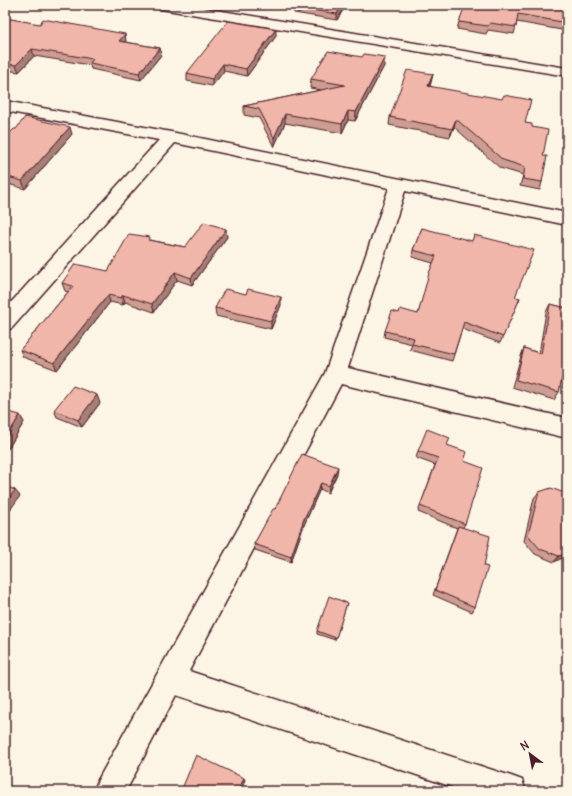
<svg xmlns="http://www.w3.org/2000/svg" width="572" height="796" viewBox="0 0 572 796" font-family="Delius,sans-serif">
  <rect width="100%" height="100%" fill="#fcf5e5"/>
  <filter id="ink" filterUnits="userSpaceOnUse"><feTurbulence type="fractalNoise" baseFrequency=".025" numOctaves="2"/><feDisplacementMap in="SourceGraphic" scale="8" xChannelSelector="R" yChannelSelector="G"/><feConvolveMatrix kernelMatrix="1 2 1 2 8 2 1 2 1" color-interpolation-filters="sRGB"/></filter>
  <g filter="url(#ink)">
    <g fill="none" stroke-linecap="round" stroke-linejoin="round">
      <defs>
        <g id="street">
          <polygon points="154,5 186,5 567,68 567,76 161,9 156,8"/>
          <polygon points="5,101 171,132 567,213 567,225 405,191 348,368 567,418 567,438 341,384 189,671 511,776 522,780 526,791 465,791 176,695 126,791 94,791 98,780 325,373 389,188 175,143 12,328 5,330 5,309 159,140 5,111"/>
        </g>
      </defs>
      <use href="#street" stroke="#4a1f2b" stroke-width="3"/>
      <use href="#street" fill="#fcf5e5" fill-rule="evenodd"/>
    </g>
    <g fill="#ce9d91" stroke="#4a1f2b">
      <polygon points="346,5 337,20 294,13 294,7"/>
      <polygon points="567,5 567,31 517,22 514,34 488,30 486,34 457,29 459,22"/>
      <polygon points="5,18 126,41 125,42 160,48 161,55 141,80 91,69 90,65 34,56 19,72 5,70"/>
      <polygon points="276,36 247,76 224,71 212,86 187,81 187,73"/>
      <polygon points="384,66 355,121 348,120 342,133 285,123 274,147 259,118 244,115 244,106 321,90 310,88 311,79"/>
      <polygon points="433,74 430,86 525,123 532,127 543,156 542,182 540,190 520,186 523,175 500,168 454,127 450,137 389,125 390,117"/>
      <polygon points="72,134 25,189 5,183 5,138"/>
      <polygon points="422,228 515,297 520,298 500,343 462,329 452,361 410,350 412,344 384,337 385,331 399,313 418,314 433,263 412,257 413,250"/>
      <polygon points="227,237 192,285 177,280 154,312 125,302 123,305 110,302 57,370 23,357 20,350 68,292 65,291 62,283 108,271 150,240 185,247"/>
      <polygon points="246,294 281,305 271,329 216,316 215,308"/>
      <polygon points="550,304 567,308 567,379 562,378 559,392 554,400 512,387 521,356 524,348 539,353 546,312"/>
      <polygon points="100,403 82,427 57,417 54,410"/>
      <polygon points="5,411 24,422 8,449 5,448"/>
      <polygon points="447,445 465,524 463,527 475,607 472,612 433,595 457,528 418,512 435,465 416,458 418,451"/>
      <polygon points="337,474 328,493 320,489 304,525 291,562 255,550 254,544 275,509"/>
      <polygon points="539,492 567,494 567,555 566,556 554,562 535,554 524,541 534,498"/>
      <polygon points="347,603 335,640 317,634 317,631"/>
    </g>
    <g fill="#a77f76" stroke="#4a1f2b">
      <polygon points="342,5 346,5 337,20 337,14"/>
      <polygon points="276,29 276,36 247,76 246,69"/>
      <polygon points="125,34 126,41 120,48 119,41"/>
      <polygon points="160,48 161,55 141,80 139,73"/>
      <polygon points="32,49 34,56 19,72 16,65"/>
      <polygon points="385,57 384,66 355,121 356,112"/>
      <polygon points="223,64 224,71 212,86 212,79"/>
      <polygon points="433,74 431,82 427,94 428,86"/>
      <polygon points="348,111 348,120 342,133 342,124"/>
      <polygon points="285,114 285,123 274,147 274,138"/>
      <polygon points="456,119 454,127 450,137 452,129"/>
      <polygon points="70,127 72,134 25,189 22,181"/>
      <polygon points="226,229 227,237 192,285 191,278"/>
      <polygon points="175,272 177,280 154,312 152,304"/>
      <polygon points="108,295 110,302 57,370 54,363"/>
      <polygon points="123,295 125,302 123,305 121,298"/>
      <polygon points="281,297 281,305 271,329 271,321"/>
      <polygon points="97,395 100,403 82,427 78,420"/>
      <polygon points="20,415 24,422 8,449 5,445 5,440"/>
      <polygon points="338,467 337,474 328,493 329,486"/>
      <polygon points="321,483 320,489 304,525 291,562 291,557 304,519"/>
      <polygon points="15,490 20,496 5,517 5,504"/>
      <polygon points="567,553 567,555 566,556 554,562 559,556"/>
      <polygon points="5,611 8,613 5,617"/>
      <polygon points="244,778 245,780 241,791 238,791"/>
    </g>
    <g fill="#efb6a9" stroke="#4a1f2b">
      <polygon points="295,5 342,5 337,14 294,7"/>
      <polygon points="465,5 567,5 567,23 518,14 516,27 490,23 488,26 459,22"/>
      <polygon points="5,18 40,24 43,19 125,34 119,41 160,48 139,73 90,63 93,59 32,49 16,65 5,64"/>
      <polygon points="228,21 276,29 246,69 223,64 212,79 187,73"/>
      <polygon points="328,51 362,57 364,54 385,57 356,112 348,111 342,124 285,114 274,138 259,109 244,106 345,85 311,79"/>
      <polygon points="407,70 433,74 428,86 502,99 504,95 531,100 525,123 532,124 532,127 548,130 543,156 547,156 542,182 523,179 525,167 503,160 456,119 452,129 390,117"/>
      <polygon points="25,117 70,127 22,181 5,176 5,138 14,129 16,129"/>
      <polygon points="204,222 226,229 191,278 175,272 152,304 123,295 121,298 108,295 54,363 20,350 73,286 62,283 75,264 108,271 129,234 150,237 148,240 185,247"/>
      <polygon points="422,228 472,241 474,235 534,250 515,297 520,298 503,337 464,322 454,354 412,344 414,338 385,331 392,311 399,313 400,309 418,314 429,273 436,256 413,250"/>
      <polygon points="225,289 246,294 248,289 281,297 271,321 215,308"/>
      <polygon points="550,304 567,308 567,370 564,369 559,392 516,380 524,348 541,354"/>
      <polygon points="73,386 97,395 78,420 54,410"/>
      <polygon points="5,411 20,415 5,440"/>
      <polygon points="427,429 450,438 447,445 467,452 464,461 483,468 465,524 420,506 438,458 418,451"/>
      <polygon points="302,454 338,467 329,486 321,483 304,519 291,557 254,544 273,509 275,509"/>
      <polygon points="5,486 15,490 5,504"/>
      <polygon points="551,488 567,494 567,553 559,556 540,549 528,535 539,492"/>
      <polygon points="458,526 490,536 484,566 488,567 475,607 435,590"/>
      <polygon points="329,596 347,603 336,638 317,631"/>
      <polygon points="196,755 244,778 238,791 181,791"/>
    </g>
  </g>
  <rect width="572" height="796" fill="none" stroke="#fcf5e5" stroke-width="20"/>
  <rect x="10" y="10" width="552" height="776" fill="none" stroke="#4a1f2b" stroke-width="1.5" filter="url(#ink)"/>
  <g transform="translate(530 754) rotate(328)" stroke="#fcf5e5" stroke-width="3" paint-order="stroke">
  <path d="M0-3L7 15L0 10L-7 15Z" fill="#4a1f2b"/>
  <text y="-6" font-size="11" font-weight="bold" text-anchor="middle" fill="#4a1f2b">N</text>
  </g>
</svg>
